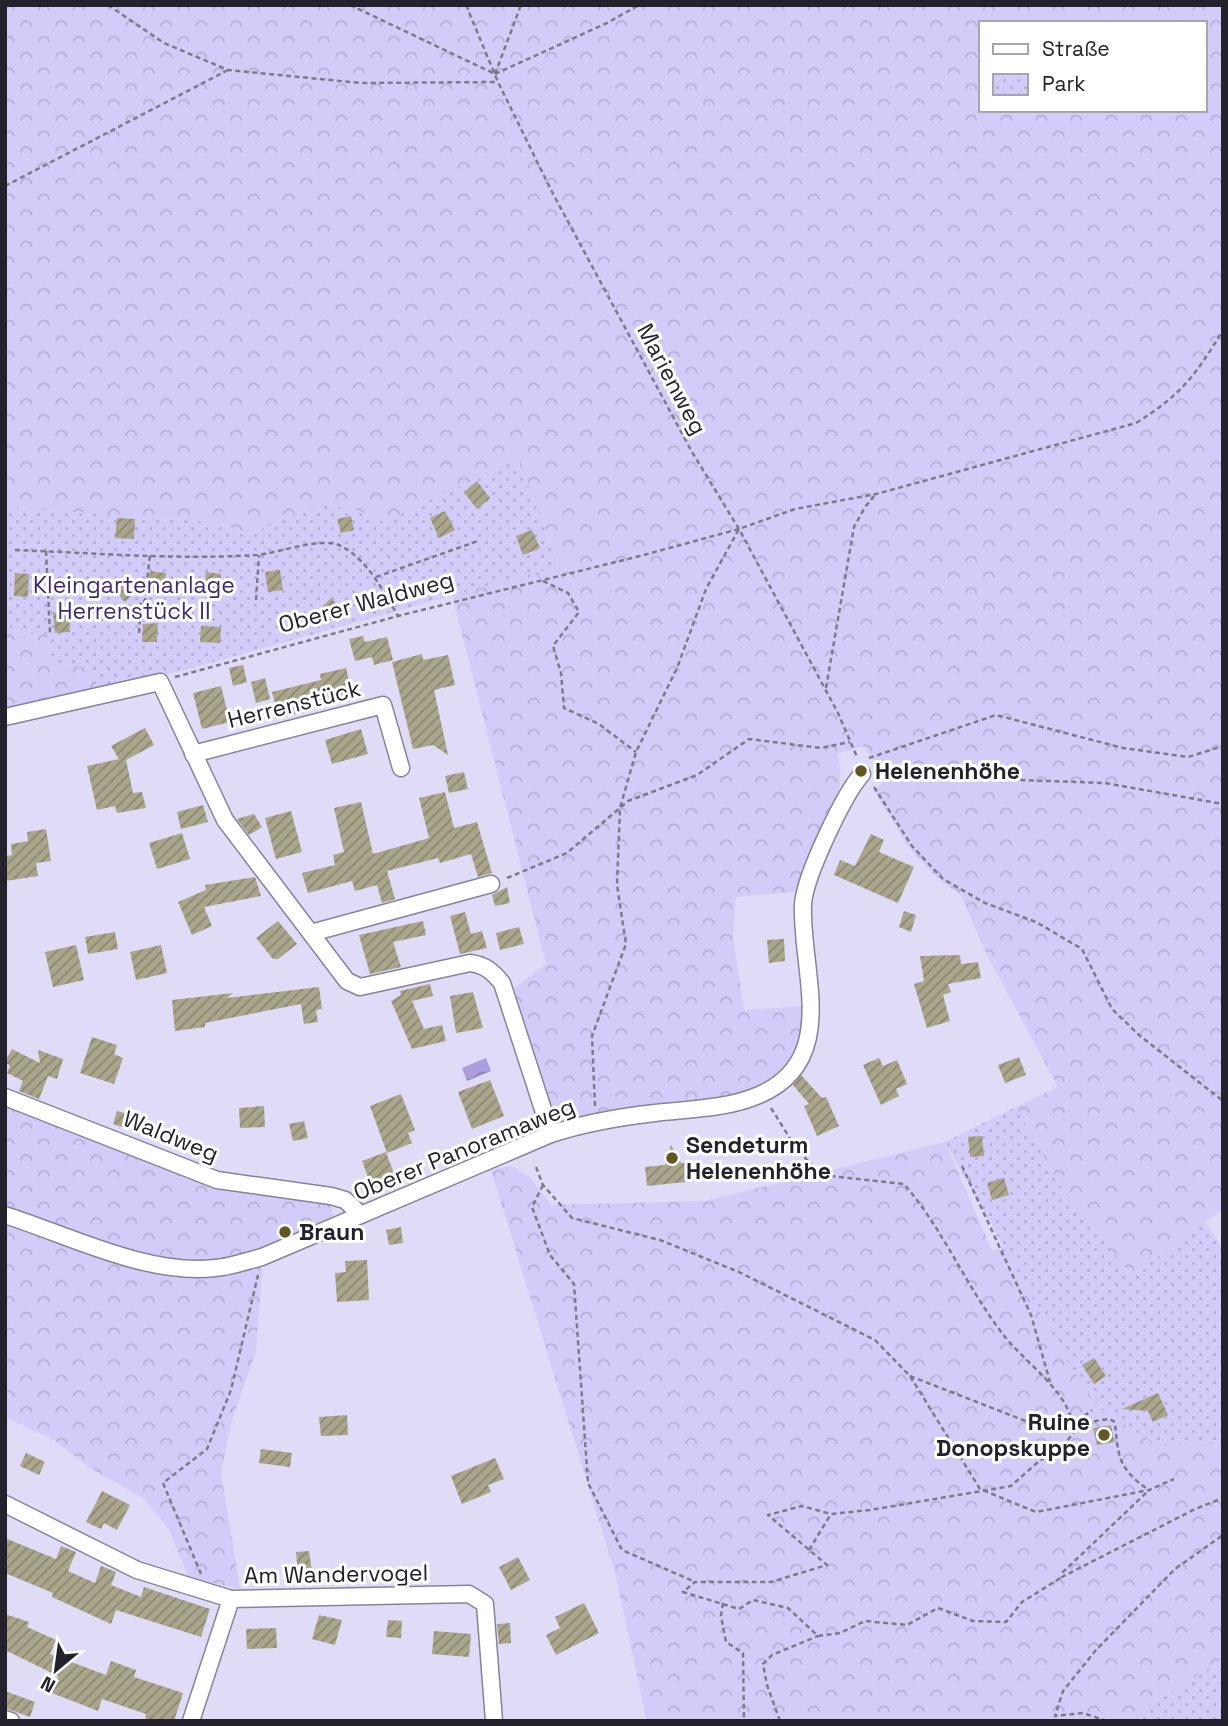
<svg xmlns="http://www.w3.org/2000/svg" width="1228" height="1726" viewBox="0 0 1228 1726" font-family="'Space Grotesk',sans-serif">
  <defs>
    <pattern id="forest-crowns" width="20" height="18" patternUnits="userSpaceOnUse" patternTransform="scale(1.75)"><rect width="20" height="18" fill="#d3cbf8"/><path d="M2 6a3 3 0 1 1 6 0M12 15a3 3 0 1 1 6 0" fill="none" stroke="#b5aed5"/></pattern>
    <pattern id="park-dots" width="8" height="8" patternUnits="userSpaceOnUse" patternTransform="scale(1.75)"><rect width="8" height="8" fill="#d3cbf8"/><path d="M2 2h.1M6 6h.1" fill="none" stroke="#b5aed5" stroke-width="1.8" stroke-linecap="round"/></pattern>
    <pattern id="water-waves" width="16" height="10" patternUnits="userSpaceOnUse" patternTransform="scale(1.75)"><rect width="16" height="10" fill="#aa9edc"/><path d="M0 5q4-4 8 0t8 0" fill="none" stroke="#8a80b3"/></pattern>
    <pattern id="building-hatch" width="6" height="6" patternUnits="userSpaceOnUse" patternTransform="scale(1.75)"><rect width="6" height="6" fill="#aaa68b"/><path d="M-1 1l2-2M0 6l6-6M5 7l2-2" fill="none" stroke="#8a8772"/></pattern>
  </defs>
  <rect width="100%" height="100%" fill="#e0dcf8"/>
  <g fill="url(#forest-crowns)" fill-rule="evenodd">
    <path d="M5 5H1223V1209L1132 1276 1059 1184 1016 1107 1058 1087 986 953 961 895 939 880 910 849 874 791 885 780 864 746 837 754C851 794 817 852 802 891L736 897 733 937 744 1010 805 1006C804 1025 801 1046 789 1062 780 1074 765 1086 751 1092 698 1111 610 1114 552 1121L513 989 546 964 452 595 559 565 518 459 384 522 359 511 323 504 249 534 210 522 5 507ZM981 23H1205V110H981Z"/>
    <polygon points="5,603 47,634 53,663 91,668 96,687 5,709"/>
    <polygon points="5,1104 213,1184 330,1202 333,1216 264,1247 256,1352 231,1423 221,1473 240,1589 189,1578 169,1529 143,1498 90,1468 54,1440 5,1417"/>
    <polygon points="945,1142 992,1251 1015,1242 1159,1446 1223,1441 1223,1659 1137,1715 1139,1721 647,1721 615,1573 491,1170 511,1166 530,1177 551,1205 705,1201"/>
  </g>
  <g fill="url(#park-dots)">
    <polygon points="518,459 559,566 192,668 136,682 96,687 91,668 53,663 47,634 10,632 9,603 5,603 5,507 210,522 249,534 323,504 359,511 384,522"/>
    <polygon points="1016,1107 1059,1184 1132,1276 1205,1222 1223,1248 1223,1441 1159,1446 1100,1409 1069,1364 945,1142"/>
    <polygon points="1223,1659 1223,1721 1139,1721 1136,1715"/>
  </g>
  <polygon fill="url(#water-waves)" points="486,1058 491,1071 467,1081 462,1068"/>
  <g fill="url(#building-hatch)">
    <polygon points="477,481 490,498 477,509 464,492"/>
    <polygon points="445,511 455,530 439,538 430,518"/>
    <polygon points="351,516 354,530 341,533 337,519"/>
    <polygon points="117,518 135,519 134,539 115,538"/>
    <polygon points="532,530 540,548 523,555 516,536"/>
    <polygon points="280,570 283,590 268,592 265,572"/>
    <polygon points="150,571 166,573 163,593 148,592"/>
    <polygon points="206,572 221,574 220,594 204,593"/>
    <polygon points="15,573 29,574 28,597 14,596"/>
    <polygon points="125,579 134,588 134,593 125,602 114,590"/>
    <polygon points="331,598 342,609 328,623 317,612"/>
    <polygon points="69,612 70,632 55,633 53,613"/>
    <polygon points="158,623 157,642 142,642 143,624"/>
    <polygon points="201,626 221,627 220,643 200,642"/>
    <polygon points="363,636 365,642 387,637 393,660 374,665 372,657 355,661 349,639"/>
    <polygon points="422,654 423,660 448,655 455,685 434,690 448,755 433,745 413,749 392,662"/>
    <polygon points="243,665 247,682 233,686 229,668"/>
    <polygon points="346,668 352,693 303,704 305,712 279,718 272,692 321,680 320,674"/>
    <polygon points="265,678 270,699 256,703 251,682"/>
    <polygon points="221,686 230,722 202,729 193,693"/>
    <polygon points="145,728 154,745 126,760 133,793 142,792 146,808 117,813 115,806 97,810 87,766 119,759 111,746"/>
    <polygon points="361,729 368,754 332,764 325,740"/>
    <polygon points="464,772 468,789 449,793 445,776"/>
    <polygon points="445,792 454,828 477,822 492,873 478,877 471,854 440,863 438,858 387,871 395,899 382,903 377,885 355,891 352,881 308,893 302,873 335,865 333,855 344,852 334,808 361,802 373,854 429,838 419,798"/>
    <polygon points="203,805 208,822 181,829 177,812"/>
    <polygon points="291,811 302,852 276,859 265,818"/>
    <polygon points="254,814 262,827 249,835 237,819"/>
    <polygon points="46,829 51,861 36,863 38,876 5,881 5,856 12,855 11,844 28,841 27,832"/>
    <polygon points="182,833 190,859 157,869 149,843"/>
    <polygon points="871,834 884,840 879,852 914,867 898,903 834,875 840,860 855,866"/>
    <polygon points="255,877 261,896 204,907 212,926 192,935 178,902 206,890 205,885"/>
    <polygon points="507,887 510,903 495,906 492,895"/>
    <polygon points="904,911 916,915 911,932 899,927"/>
    <polygon points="465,912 471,934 482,931 487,948 460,954 450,916"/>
    <polygon points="278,921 297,944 278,959 273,959 256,938"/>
    <polygon points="423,921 426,935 393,942 401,967 370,974 359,935"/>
    <polygon points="519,927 524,944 500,950 496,933"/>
    <polygon points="115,932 118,949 88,954 85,937"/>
    <polygon points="784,939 785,961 769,963 767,940"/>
    <polygon points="76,945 84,980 53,987 45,952"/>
    <polygon points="161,945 167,973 136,980 130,952"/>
    <polygon points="960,955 961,964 978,962 981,978 948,984 951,992 943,995 950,1021 927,1028 914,984 924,981 920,956"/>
    <polygon points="430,984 433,996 412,1001 424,1029 442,1025 446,1041 412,1049 391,1001 401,995 400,991"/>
    <polygon points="319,987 322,1009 316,1010 318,1022 304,1024 301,1004 205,1023 205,1027 175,1031 172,1000 233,993 227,998"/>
    <polygon points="473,992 483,1028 456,1033 450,996"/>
    <polygon points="92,1037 117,1045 114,1054 123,1058 114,1084 80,1073"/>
    <polygon points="12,1049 40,1063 38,1050 63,1059 57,1079 48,1076 39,1099 19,1091 23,1081 7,1073 10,1066 5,1062"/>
    <polygon points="1019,1057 1026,1075 1005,1083 998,1065"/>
    <polygon points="879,1058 883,1066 897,1060 907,1084 896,1089 899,1096 881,1105 863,1065"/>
    <polygon points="801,1075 822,1098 826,1097 839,1126 817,1136 804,1106 809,1104 793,1085"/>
    <polygon points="490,1080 504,1116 472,1129 458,1092"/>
    <polygon points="401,1094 415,1130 408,1133 412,1143 387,1153 370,1106"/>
    <polygon points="264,1106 265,1127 240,1128 239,1108"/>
    <polygon points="117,1111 131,1115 127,1129 113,1124"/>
    <polygon points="304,1121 308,1138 293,1141 289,1124"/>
    <polygon points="982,1136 984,1156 970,1157 968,1137"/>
    <polygon points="671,1145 681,1163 693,1162 695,1181 647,1186 645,1167 665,1165"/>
    <polygon points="386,1152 396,1179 372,1188 362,1161"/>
    <polygon points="1004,1178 1009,1195 992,1200 987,1183"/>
    <polygon points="401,1227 403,1243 389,1245 386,1230"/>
    <polygon points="367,1260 369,1300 337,1302 335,1273 346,1272 345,1261"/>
    <polygon points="1094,1358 1106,1376 1094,1384 1082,1365"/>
    <polygon points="1158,1393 1168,1415 1153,1422 1148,1411 1122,1409"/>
    <polygon points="347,1415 348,1435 321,1436 319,1417"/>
    <polygon points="1111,1425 1114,1442 1097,1445 1093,1428"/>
    <polygon points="261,1449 292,1453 290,1467 259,1463"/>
    <polygon points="26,1453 45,1462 39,1475 20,1466"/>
    <polygon points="495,1458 504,1479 488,1485 491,1492 462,1504 451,1476"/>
    <polygon points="102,1491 130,1505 117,1530 104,1523 101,1529 86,1522"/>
    <polygon points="5,1538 56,1559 61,1546 76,1552 68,1571 95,1583 101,1566 116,1572 111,1585 141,1597 144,1587 210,1609 201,1637 116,1610 111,1624 52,1597 53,1593 5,1573"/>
    <polygon points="309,1551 312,1571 298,1573 296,1552"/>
    <polygon points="518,1557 530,1580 511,1590 499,1567"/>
    <polygon points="584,1603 599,1633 556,1655 546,1635 560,1628 555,1617"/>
    <polygon points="5,1614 29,1622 27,1627 56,1640 50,1654 106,1675 111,1661 136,1670 134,1677 183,1693 174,1721 153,1721 145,1718 146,1714 102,1699 98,1711 52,1693 58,1676 5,1650"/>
    <polygon points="319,1615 342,1620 335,1645 312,1639"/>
    <polygon points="388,1620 402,1621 401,1638 386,1637"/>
    <polygon points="510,1623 511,1643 499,1644 497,1624"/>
    <polygon points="276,1628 277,1648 247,1649 246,1629"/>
    <polygon points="434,1631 471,1634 469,1657 432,1654"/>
    <polygon points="5,1691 35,1702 30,1717 5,1708"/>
  </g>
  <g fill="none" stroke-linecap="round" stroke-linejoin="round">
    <defs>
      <g id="street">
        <path d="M5 717 160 682 225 820 347 981 360 987 470 963C485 965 492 971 502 983L551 1134"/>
        <polyline points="193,754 383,705 401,768"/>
        <polyline points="311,933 491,884"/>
        <polyline points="5,1097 217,1180 331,1196 345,1200 361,1215"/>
        <path d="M5 1215C68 1235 148 1276 215 1268 230 1267 247 1261 262 1257L551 1134C585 1123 619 1117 655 1113 689 1109 727 1109 759 1095 841 1060 800 970 803 904 805 876 844 794 862 774"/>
        <polyline points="5,1504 137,1570 231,1599 469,1594 485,1604 494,1721"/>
        <polyline points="5,1719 11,1721"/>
        <polyline points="191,1721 231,1599"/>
      </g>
    </defs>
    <use href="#street" stroke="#87839c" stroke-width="19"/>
    <g stroke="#7d7a8c" stroke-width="2.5" stroke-dasharray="5 3.5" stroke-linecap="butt">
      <polyline points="108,5 164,43 228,70 361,83 497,82"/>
      <polyline points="350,5 495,74"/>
      <polyline points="466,5 498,82 551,190 692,452 739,529 838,713 857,757"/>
      <polyline points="495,74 607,23 639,5"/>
      <polyline points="495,74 521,5"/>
      <polyline points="5,186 228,70"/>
      <path d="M15 550C95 553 177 560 257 555 278 553 323 536 341 546 368 560 383 591 398 616"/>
      <polyline points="46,551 50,633"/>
      <polyline points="376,577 478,541"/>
      <polyline points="543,581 568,593 579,612 553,646 561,673 564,708 599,724 636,752"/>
      <polyline points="256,600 259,555"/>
      <polyline points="139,633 141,601 145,601 150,554"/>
      <path d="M175 677 398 616 640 556 739 529 795 509 876 494 1136 423C1181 395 1196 375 1223 330"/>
      <polyline points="826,688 854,527 865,507 876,494"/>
      <polyline points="869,758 996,715 1123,748 1188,757 1223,746"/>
      <polyline points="876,775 1105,783 1223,804"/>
      <polyline points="874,787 912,846 943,879 985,903 1036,922 1082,949 1112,1009 1139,1035 1223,1101"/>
      <polyline points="507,878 567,853 628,801 697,775 749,739 821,748 850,742"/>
      <polyline points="595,1106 592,1036 626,944 617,885 620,808 636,752 677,668 706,589 739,529"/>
      <path d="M771 1108 796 1148 821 1175 904 1184C943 1229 966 1286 1002 1333 1025 1364 1071 1391 1074 1432L1064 1445 1038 1462 1011 1486 870 1510 831 1514 802 1506 768 1515 827 1565 771 1582H695L683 1592 739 1609 753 1600 788 1608 818 1636 840 1633 865 1621 907 1625 938 1608 973 1621 1006 1622 1022 1602 1062 1577"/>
      <polyline points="962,1166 1031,1315 1050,1382"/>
      <polyline points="536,1167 543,1185 572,1218 660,1240 739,1272 875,1340 910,1376 980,1489 1036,1512 1149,1490 1174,1479"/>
      <polyline points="543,1185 532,1207 550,1255 574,1284 588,1483 622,1550 693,1581"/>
      <polyline points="910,1376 1041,1427 1073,1425 1092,1410"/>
      <path d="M1077 1424 1109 1419 1115 1422C1118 1456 1118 1469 1149 1490"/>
      <polyline points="1146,1493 1062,1573 1062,1577 1195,1509 1223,1498"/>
      <polyline points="809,1550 831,1514"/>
      <polyline points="201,1574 163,1483 207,1449 231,1390 258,1275"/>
      <polyline points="723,1603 721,1616 726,1642 743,1653 744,1721"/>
      <polyline points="780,1721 767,1685 763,1664 772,1655 818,1636"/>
      <polyline points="1107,1721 1083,1713 1055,1716 1063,1691 1096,1650 1175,1569 1223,1535"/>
    </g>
    <use href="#street" stroke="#fff" stroke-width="16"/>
  </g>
  <g fill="#605723" stroke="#fff" stroke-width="2.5">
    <circle cx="861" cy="771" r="7"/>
    <circle cx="672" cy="1158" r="7"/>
    <circle cx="285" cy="1232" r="7"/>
    <circle cx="1104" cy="1435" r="7"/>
  </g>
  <g text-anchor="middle" stroke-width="6" stroke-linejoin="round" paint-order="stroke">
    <g font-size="23" fill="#23212b" stroke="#fff">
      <text transform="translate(672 379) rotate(62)" y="8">Marienweg</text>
      <text transform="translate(366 602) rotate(-15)" y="8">Oberer Waldweg</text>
      <text transform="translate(294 704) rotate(-14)" y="8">Herrenstück</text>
      <text transform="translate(171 1136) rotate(22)" y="8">Waldweg</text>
      <text transform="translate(464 1149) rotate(-22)" y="8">Oberer Panoramaweg</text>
      <text transform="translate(336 1574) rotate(-1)" y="8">Am Wandervogel</text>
    </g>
    <g font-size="23" fill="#402a73" stroke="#fff">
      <text x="134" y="593">Kleingartenanlage<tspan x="134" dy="26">Herrenstück II</tspan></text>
    </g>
    <g font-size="23" font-weight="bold" fill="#23212b" stroke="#fff" text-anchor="start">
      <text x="875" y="779">Helenenhöhe</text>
      <text x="686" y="1153">Sendeturm<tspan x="686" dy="26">Helenenhöhe</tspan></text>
      <text x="299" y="1240">Braun</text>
      <text x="1090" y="1430" text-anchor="end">Ruine<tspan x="1090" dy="26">Donopskuppe</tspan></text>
    </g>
  </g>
  <rect width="1228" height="1726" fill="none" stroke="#23212b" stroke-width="14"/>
  <rect x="979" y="21" width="228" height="91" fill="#ffffff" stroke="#a7a6aa" stroke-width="2"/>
  <rect x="993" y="44" width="35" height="10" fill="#ffffff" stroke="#a7a6aa" stroke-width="2"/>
  <text x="1042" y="56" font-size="21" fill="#23212b">Straße</text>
  <rect x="993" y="74" width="35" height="21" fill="url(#park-dots)" stroke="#a7a6aa" stroke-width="2"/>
  <text x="1042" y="91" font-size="21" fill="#23212b">Park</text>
  <g transform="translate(56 1670) rotate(209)" stroke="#ffffff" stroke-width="5" paint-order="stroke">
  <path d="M0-5L12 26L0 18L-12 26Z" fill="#23212b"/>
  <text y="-10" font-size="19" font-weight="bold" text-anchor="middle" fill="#23212b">N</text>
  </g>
</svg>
